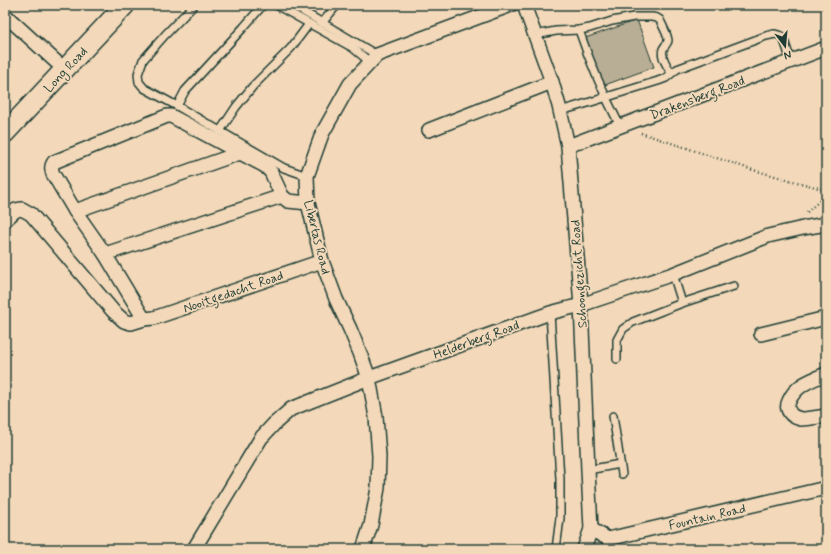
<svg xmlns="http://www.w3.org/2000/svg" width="831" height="554" viewBox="0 0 831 554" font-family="Mynerve,sans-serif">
  <rect width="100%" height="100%" fill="#f3d9ba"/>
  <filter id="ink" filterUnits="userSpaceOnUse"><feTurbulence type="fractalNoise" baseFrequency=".025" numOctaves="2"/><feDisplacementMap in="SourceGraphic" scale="8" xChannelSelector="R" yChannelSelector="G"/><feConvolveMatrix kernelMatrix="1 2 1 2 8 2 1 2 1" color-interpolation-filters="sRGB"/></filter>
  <g filter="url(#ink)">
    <polygon fill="#b8ae95" stroke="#1f3d34" points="637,20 654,67 602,86 585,38"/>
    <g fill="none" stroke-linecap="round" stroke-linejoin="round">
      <defs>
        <g id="service">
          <polyline points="194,5 165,35 143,60 138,74 139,82 144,88 177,106 284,168 307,176"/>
          <polyline points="276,5 353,48 370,62"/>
          <polyline points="292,5 377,55"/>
          <polyline points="322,23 337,5"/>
          <path d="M579 30C590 63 604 95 620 126"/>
          <path d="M535 35 556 31 579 30 590 28 612 21 634 17H652L657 18 660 20C662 25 669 37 668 41 667 44 664 47 663 49 660 57 668 67 671 73"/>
          <polyline points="177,106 185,91 243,28 263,5"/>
          <path d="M560 111C593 102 625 91 658 81L666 78 677 69 766 36 775 34 782 36 785 43 791 61"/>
          <polyline points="220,131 236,107 253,86 291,48 309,24"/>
          <polyline points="673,274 682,303 734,286"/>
          <polyline points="550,313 560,479 560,518 556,549"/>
          <polyline points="617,359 617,340 623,329 633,322 682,303"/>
          <polyline points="613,416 622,474"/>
          <polyline points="588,470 620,464"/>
        </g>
        <g id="minor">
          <polyline points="524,5 552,82 559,106 568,146 581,305 588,470 591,529 584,549"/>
          <polyline points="5,15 64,69"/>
          <polyline points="429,130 552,82"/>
          <polyline points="568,146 826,48"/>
          <polyline points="75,211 240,153"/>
          <polyline points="5,220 16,210 22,209 31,214 113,311 124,321 131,323 144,319 154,318 322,261"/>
          <polyline points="105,254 282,196"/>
          <path d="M144 319 105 254 75 211 53 174C51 169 51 166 54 162L167 116H171L265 166 271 172 282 196 288 201 308 203"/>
          <polyline points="761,334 826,318"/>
          <path d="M826 374C811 380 796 385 789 401 787 405 787 409 790 413 792 416 797 418 801 419 809 419 818 417 826 416"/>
          <polyline points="591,529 608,539 826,488"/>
          <polyline points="194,549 261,438 274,424 291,409 369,378 550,313 581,305 673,274 768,236 803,228 826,224"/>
          <polyline points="363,549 371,525 378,488 379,456 376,417 369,378 360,353 350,329 336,299 322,261 308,203 307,176 322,134 350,84 377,55 511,5"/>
        </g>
        <polyline id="secondary" points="5,133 125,5"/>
      </defs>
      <use href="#service" stroke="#1f3d34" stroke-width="10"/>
      <use href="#minor" stroke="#1f3d34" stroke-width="16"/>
      <use href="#secondary" stroke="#1f3d34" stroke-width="22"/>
      <g stroke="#1f3d34" stroke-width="2.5" stroke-dasharray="1 3" stroke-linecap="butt">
        <polyline points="641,133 753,170 826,190"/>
        <polyline points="807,212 826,195"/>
      </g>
      <use href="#service" stroke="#f3d9ba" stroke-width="7"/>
      <use href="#minor" stroke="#f3d9ba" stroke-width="13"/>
      <use href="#secondary" stroke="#f3d9ba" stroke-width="19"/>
    </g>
  </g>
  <g text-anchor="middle" stroke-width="3.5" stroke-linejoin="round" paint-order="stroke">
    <g font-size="13" fill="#1f3d34" stroke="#f3d9ba">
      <text transform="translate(65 69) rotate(-47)" y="5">Long Road</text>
      <text transform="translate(697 97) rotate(-21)" y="5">Drakensberg Road</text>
      <text transform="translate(318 237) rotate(76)" y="5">Libertas Road</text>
      <text transform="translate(578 274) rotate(-94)" y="5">Schoongezicht Road</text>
      <text transform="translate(233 291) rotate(-19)" y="5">Nooitgedacht Road</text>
      <text transform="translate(476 339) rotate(-20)" y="5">Helderberg Road</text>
      <text transform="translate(707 516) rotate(-13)" y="5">Fountain Road</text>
    </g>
  </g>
  <rect width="831" height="554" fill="none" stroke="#f3d9ba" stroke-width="20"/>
  <rect x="10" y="10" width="811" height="534" fill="none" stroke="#1f3d34" stroke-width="1.5" filter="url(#ink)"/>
  <g transform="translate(785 46) rotate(164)" stroke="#f3d9ba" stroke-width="3" paint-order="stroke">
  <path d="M0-3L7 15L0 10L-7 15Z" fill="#1f3d34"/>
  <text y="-6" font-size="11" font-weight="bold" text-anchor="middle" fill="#1f3d34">N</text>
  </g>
</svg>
